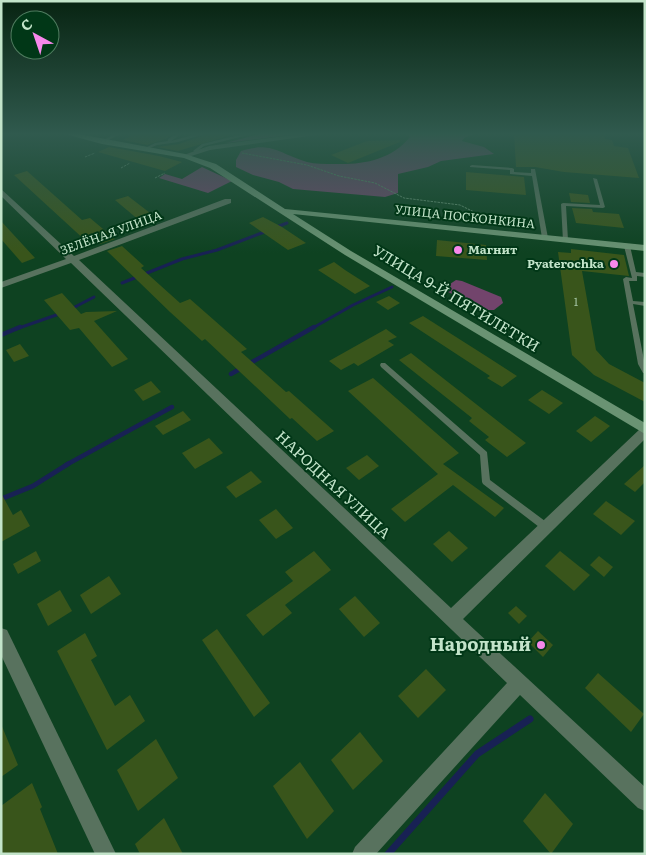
<svg xmlns="http://www.w3.org/2000/svg" width="646" height="855" viewBox="0 0 646 855" font-family="Literata,serif">
  <rect width="100%" height="100%" fill="#0e4221"/>
  <g fill="#72446c">
    <polygon points="262,133 305,133 226,143"/>
    <path d="M406 133H493L474 134 464 138 462 141 484 147 494 154 441 161 428 167 398 174V193L385 197 293 189 279 182 253 175 236 167V160L241 151C272 141 279 154 307 162 315 164 325 164 334 164 363 165 391 160 410 137Z"/>
    <polygon points="202,167 232,181 208,193 159,178 165,174 182,179"/>
    <polygon points="456,280 462,281 501,297 503,303 494,310 488,310 448,292 446,289 447,286"/>
  </g>
  <g fill="none" stroke-linecap="round" stroke-linejoin="round">
    <g stroke="#182154" stroke-width="3">
      <polyline points="274,228 287,223"/>
      <polyline points="122,283 182,259 217,250 267,231"/>
      <polyline points="71,309 94,297"/>
      <polyline points="16,329 62,313"/>
      <polyline points="311,329 353,305 392,287"/>
    </g>
    <g stroke="#182154" stroke-width="4.5">
      <polyline points="1,335 20,327"/>
      <polyline points="231,374 314,327"/>
      <polyline points="66,465 172,407"/>
    </g>
    <polyline stroke="#182154" stroke-width="5" points="1,499 33,486 68,464"/>
    <polyline stroke="#182154" stroke-width="7" points="388,854 477,754 530,719"/>
  </g>
  <g fill="#39551b">
    <polygon points="137,133 174,133 166,139 147,145 123,140"/>
    <polygon points="210,133 228,133 228,136 178,151 157,147 179,144"/>
    <polygon points="514,133 603,133 605,139 612,140 614,146 628,148 639,178 564,172 535,167 516,167"/>
    <polygon points="400,140 400,142 348,163 331,155 367,141"/>
    <polygon points="109,147 159,156 182,162 165,171 98,152"/>
    <polygon points="27,171 82,220 90,218 115,239 100,244 94,239 87,242 14,175"/>
    <polygon points="466,172 524,177 526,195 466,190"/>
    <polygon points="569,193 588,195 590,203 571,202"/>
    <polygon points="128,196 154,216 140,221 115,200"/>
    <polygon points="572,208 592,209 593,212 619,214 624,228 576,223"/>
    <polygon points="263,217 282,227 306,243 288,250 249,223"/>
    <polygon points="1,221 35,258 22,263 1,239"/>
    <polygon points="437,240 486,245 487,260 436,256"/>
    <polygon points="122,246 144,266 141,268 180,303 190,299 247,349 241,352 286,392 289,391 334,431 317,441 292,418 290,419 205,339 202,341 170,312 107,251"/>
    <polygon points="571,249 624,255 629,276 582,271 596,350 609,364 645,383 645,402 594,375 572,355 558,252 571,253"/>
    <polygon points="334,262 345,270 370,286 355,294 318,270"/>
    <polygon points="62,293 81,314 86,312 117,311 94,321 128,359 112,367 79,328 70,330 44,300"/>
    <polygon points="389,296 400,303 388,310 376,302"/>
    <polygon points="423,316 486,356 517,376 502,387 487,378 490,376 409,323"/>
    <polygon points="386,329 397,337 388,341 394,345 358,366 354,363 341,370 329,361"/>
    <polygon points="20,344 29,356 14,362 6,350"/>
    <polygon points="411,353 504,426 526,443 507,457 485,440 489,437 469,421 472,418 399,360"/>
    <polygon points="373,378 459,453 443,464 504,508 495,517 453,485 405,522 391,509 438,474 348,391"/>
    <polygon points="151,381 161,392 143,401 134,390"/>
    <polygon points="542,390 563,403 549,414 528,400"/>
    <polygon points="183,411 191,420 163,435 155,426"/>
    <polygon points="595,416 610,426 591,442 576,431"/>
    <polygon points="209,438 223,453 195,469 182,453"/>
    <polygon points="367,455 379,466 359,480 346,468"/>
    <polygon points="645,465 645,482 635,492 624,484"/>
    <polygon points="251,471 262,482 236,498 226,487"/>
    <polygon points="1,493 13,515 21,510 30,526 1,542"/>
    <polygon points="606,501 635,521 621,535 593,514"/>
    <polygon points="276,509 293,528 276,539 259,520"/>
    <polygon points="449,531 468,548 452,562 433,544"/>
    <polygon points="36,551 41,561 18,574 13,564"/>
    <polygon points="314,551 331,570 285,605 292,613 263,636 246,615 293,581 285,572"/>
    <polygon points="560,551 590,575 574,591 545,566"/>
    <polygon points="599,556 613,567 604,577 590,565"/>
    <polygon points="109,576 121,594 91,614 80,595"/>
    <polygon points="60,590 72,611 48,626 37,604"/>
    <polygon points="355,596 380,623 364,637 339,609"/>
    <polygon points="516,606 527,616 519,624 508,613"/>
    <polygon points="217,629 270,703 254,717 202,640"/>
    <polygon points="538,631 553,645 543,657 528,642"/>
    <polygon points="85,633 97,656 91,660 115,706 130,695 145,721 107,750 57,651"/>
    <polygon points="426,669 446,690 418,718 398,696"/>
    <polygon points="598,673 644,714 631,732 585,688"/>
    <polygon points="1,724 18,765 1,777"/>
    <polygon points="360,732 383,761 353,790 331,760"/>
    <polygon points="156,739 178,778 138,811 117,770"/>
    <polygon points="300,762 334,811 307,839 273,786"/>
    <polygon points="32,783 42,807 40,809 58,854 1,854 1,806"/>
    <polygon points="545,793 573,824 551,854 523,821"/>
    <polygon points="164,818 183,854 140,854 135,844"/>
  </g>
  <g fill="none" stroke-linecap="round" stroke-linejoin="round">
    <g stroke="#618d6f" stroke-width="1" stroke-dasharray="2.5 1" stroke-linecap="butt">
      <polyline points="242,153 307,165 339,176 375,183 404,198 460,205 484,217 502,220"/>
      <polyline points="85,157 95,153"/>
      <polyline points="121,168 130,163"/>
      <polyline points="155,178 165,173"/>
    </g>
    <polyline stroke="#618d6f" stroke-width="2" stroke-dasharray="2.5 2" stroke-linecap="butt" points="495,219 533,225"/>
    <g fill="#58725e" fill-rule="evenodd">
      <polygon points="116,133 122,133 103,143 100,142"/>
      <polygon points="178,133 183,133 171,141 200,133 208,133 178,142 157,145 145,150 143,149 155,143 168,141 168,139"/>
      <polygon points="247,133 256,133 204,146 196,152 193,151 202,144"/>
      <polygon points="472,165 512,168 514,169 514,172 531,173 531,169 535,169 548,238 547,239 542,238 532,176 510,174 510,170 470,167 470,166"/>
      <polygon points="593,178 597,179 605,207 603,208 566,206 568,240 563,241 561,204 563,203 600,205"/>
      <polygon points="627,244 630,246 636,272 645,273 645,277 637,276 637,281 629,281 633,301 645,302 645,306 633,304 645,365 645,373 643,373 638,364 623,279 626,277 632,278 624,246"/>
      <polygon points="381,363 385,363 487,452 490,480 549,524 550,527 549,530 546,531 543,530 483,484 482,482 480,455 381,367 380,365"/>
    </g>
    <g fill="#58725e" fill-rule="evenodd">
      <polygon points="308,133 330,133 210,150 185,158 181,156 209,146"/>
      <polygon points="1,189 74,256 225,199 231,199 231,203 79,260 451,608 641,428 645,426 645,439 463,619 645,787 645,811 638,808 520,695 376,854 352,854 355,847 507,683 71,263 1,288 1,282 66,259 1,196"/>
      <polygon points="1,628 7,630 116,854 95,854 1,655"/>
    </g>
    <polygon fill="#6a9373" fill-rule="evenodd" points="61,133 74,133 185,154 216,164 285,209 645,245 645,251 293,214 351,251 645,423 645,434 345,255 210,168 184,158 102,144"/>
  </g>
  <linearGradient id="sky" x2="0" y2="1"><stop stop-color="#082412"/><stop offset="0.53" stop-color="#305a4e"/><stop offset="1" stop-color="#305a4e" stop-opacity="0"/></linearGradient>
  <rect width="646" height="253" fill="url(#sky)"/>
  <g fill="#f788eb" stroke="#013717" stroke-width="2">
    <circle cx="458" cy="250" r="5"/>
    <circle cx="614" cy="264" r="5"/>
    <circle cx="541" cy="645" r="5"/>
  </g>
  <g text-anchor="middle" stroke-width="4" stroke-linejoin="round" paint-order="stroke">
    <g font-size="11" fill="#a0c09e">
      <text x="576" y="306">1</text>
    </g>
    <g font-size="12" fill="#c3e4ca" stroke="#013717">
      <text transform="translate(465 217) rotate(6)" y="4">УЛИЦА ПОСКОНКИНА</text>
      <text transform="translate(111 233) rotate(-20)" y="4">ЗЕЛЁНАЯ УЛИЦА</text>
    </g>
    <g font-size="12" font-weight="bold" fill="#c3e4ca" stroke="#013717" text-anchor="start">
      <text x="468" y="254">Магнит</text>
      <text x="604" y="268" text-anchor="end">Pyaterochka</text>
    </g>
    <g font-size="15" fill="#c3e4ca" stroke="#013717">
      <text transform="translate(456 299) rotate(31)" y="5">УЛИЦА 9-Й ПЯТИЛЕТКИ</text>
      <text transform="translate(333 485) rotate(43)" y="5">НАРОДНАЯ УЛИЦА</text>
    </g>
    <g font-size="18" font-weight="bold" fill="#c3e4ca" stroke="#013717" text-anchor="end">
      <text x="531" y="651">Народный</text>
    </g>
  </g>
  <rect width="646" height="855" fill="none" stroke="#c3e4ca" stroke-width="5"/>
  <g transform="translate(35 35) rotate(320)"><circle r="24" fill="#013717" stroke="#4f7c5f"/>
  <path d="M0-4L9 19L0 12L-9 19Z" fill="#f788eb"/>
  <text y="-8" font-size="14" font-weight="bold" text-anchor="middle" fill="#c3e4ca">С</text>
  </g>
</svg>
